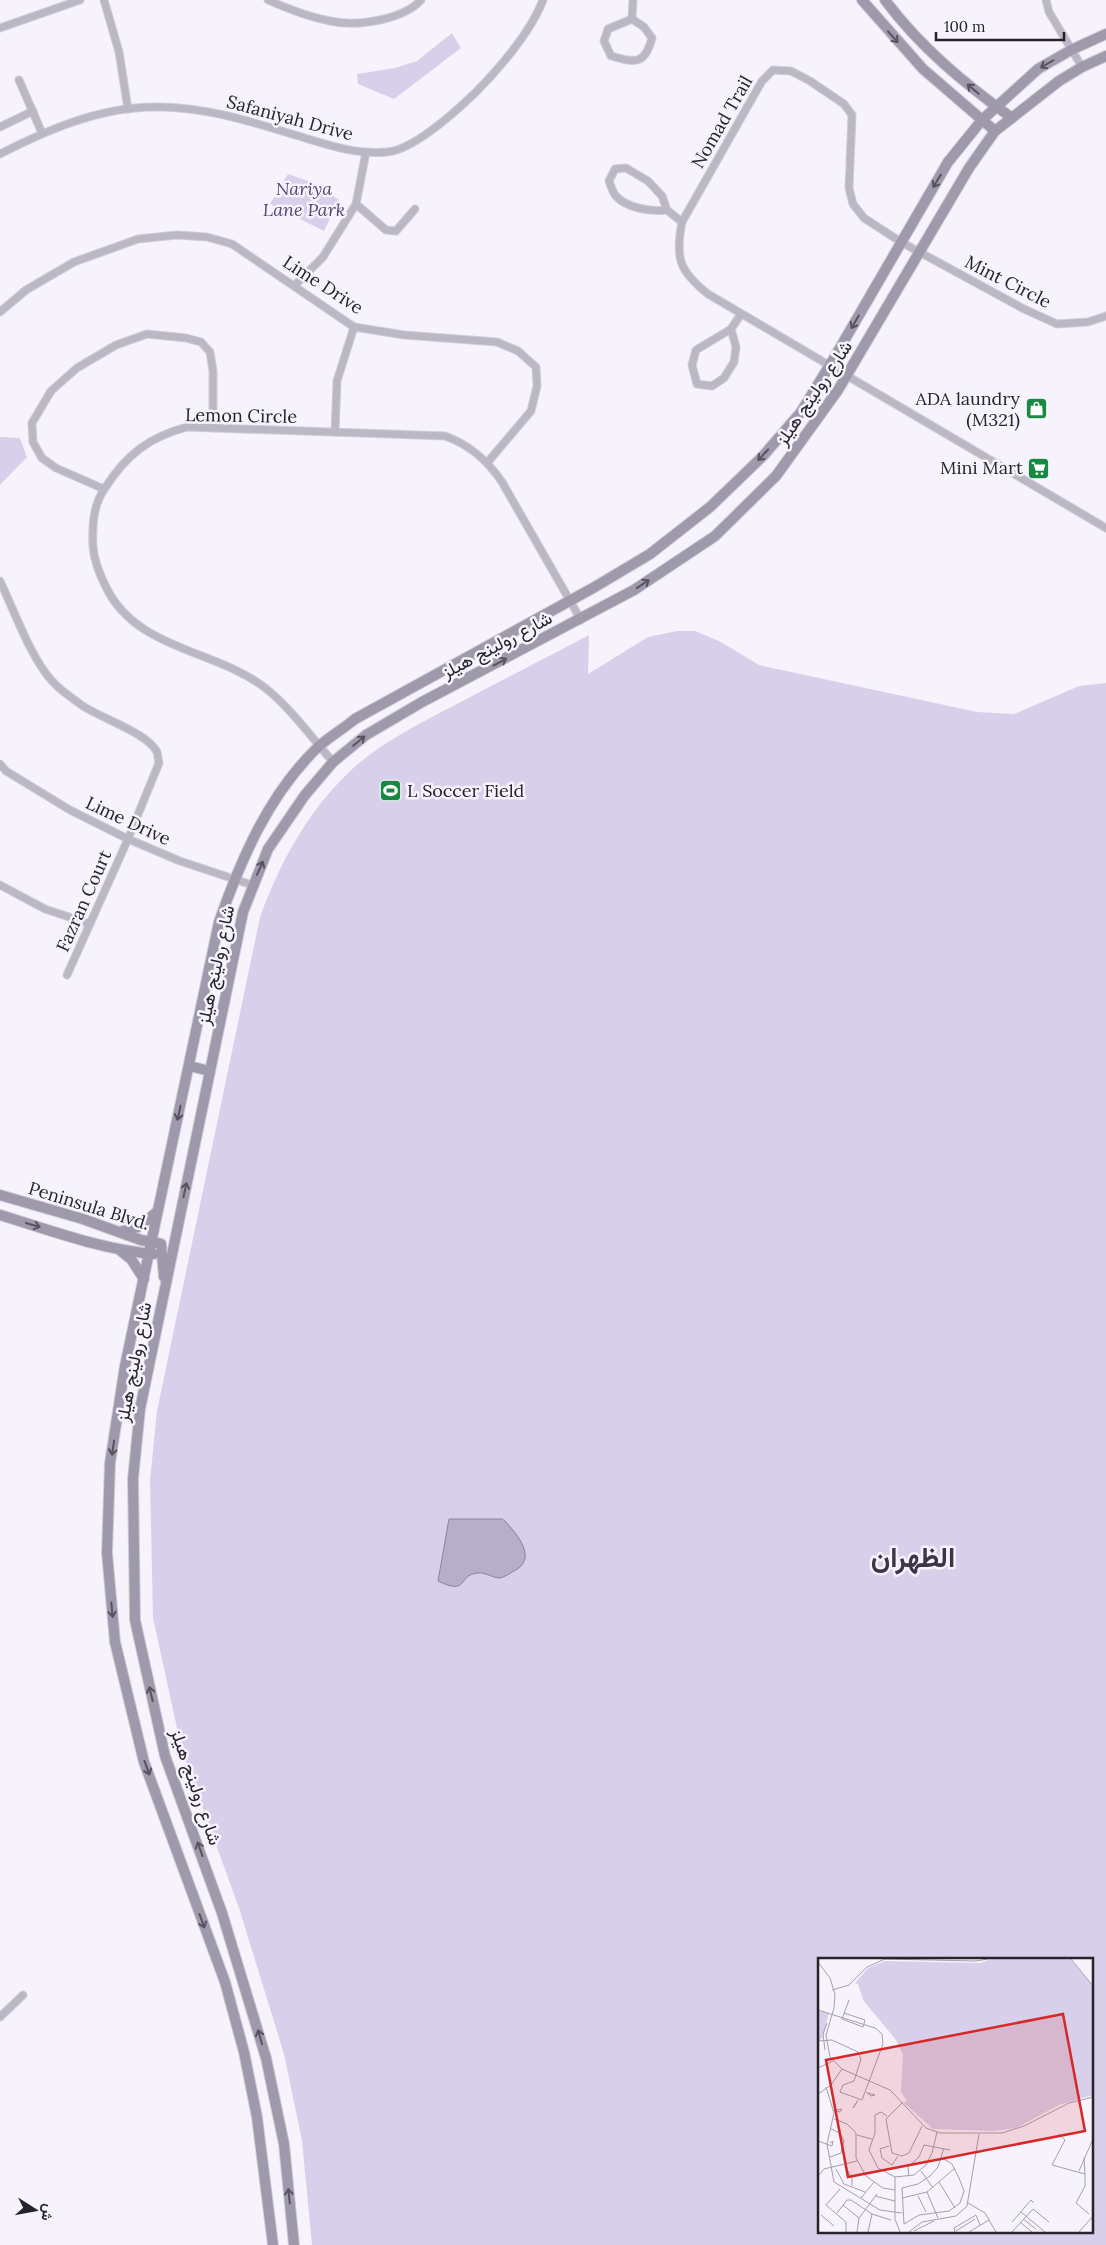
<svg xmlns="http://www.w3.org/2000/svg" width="1106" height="2245" viewBox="0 0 1106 2245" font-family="Lora,Vazirmatn,serif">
  <rect width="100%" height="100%" fill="#f6f3fd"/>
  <g fill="#d8d0ea" fill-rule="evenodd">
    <polygon points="452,33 461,48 394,99 358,84 357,74 395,68 417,61"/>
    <polygon points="288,174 314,183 339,200 324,231 270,204"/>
    <polygon points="0,437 20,438 27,457 0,485"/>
    <path d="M677 631H695L721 642 759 665 977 712 1014 714 1079 686 1106 683V2245H312L302 2141 284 2054 239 1908 182 1751 153 1618 150 1480 157 1411 260 917C279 865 306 814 346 775 377 744 419 724 457 704 501 681 545 658 589 635L588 674 648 637ZM820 1959H1092V2231H820Z"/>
  </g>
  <path fill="#b7aeca" stroke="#8c849b" d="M449 1519H502L505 1521C518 1535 538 1559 514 1571 510 1573 505 1577 500 1578 493 1578 485 1572 478 1573 456 1575 470 1596 438 1581Z"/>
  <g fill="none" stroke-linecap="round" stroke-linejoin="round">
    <defs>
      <g id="street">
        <polyline points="104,0 119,52 128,109"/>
        <path d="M268 0C288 9 309 17 330 21 356 27 403 20 421 0"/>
        <polyline points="1046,0 1049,12 1082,67"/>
        <path d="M632 19 644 27 652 38C645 65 635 63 611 56L604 41 608 29Z"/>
        <polyline points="632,19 633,0"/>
        <polyline points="0,28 80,0"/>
        <polyline points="19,80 42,133"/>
        <polyline points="0,127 33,111"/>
        <path d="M0 154C47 130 100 107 154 107 202 106 249 121 295 135 325 144 355 155 387 152 413 150 455 112 474 94 498 70 531 32 543 0"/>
        <polyline points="356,204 386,230 396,231 415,209"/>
        <path d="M667 210C652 212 626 208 616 196 613 193 611 186 609 181L615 169 626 168 648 181 662 196 667 210 682 222"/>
        <polyline points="295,285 323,257 356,204 366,152"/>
        <polyline points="0,312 26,290 74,262 138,239 177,235 207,237 232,244 354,327 404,335 497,342 518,351 536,367 537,386 531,411 487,463"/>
        <path d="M1106 316 1088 322 1057 324 1024 309 901 242 864 218 853 204 849 188 852 115 844 104 810 81 791 71 773 70 762 81 682 222C675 258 679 271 708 294L1106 528"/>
        <polyline points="731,329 736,347 734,362 724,378 712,386 697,384 692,365 696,350 731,329 741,314"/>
        <polyline points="335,432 337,381 354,327"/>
        <polyline points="104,489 56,468 42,458 33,442 32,423 51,391 77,368 116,345 147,334 186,338 201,342 210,352 213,371 213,428"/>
        <path d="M0 581C14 610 31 659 53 682 60 690 71 697 80 704 99 718 147 732 157 752 158 755 158 760 159 763L128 839 67 975"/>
        <path d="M333 762C313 739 288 705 264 687 212 648 135 650 105 585 99 572 94 561 93 546 92 526 93 505 105 488 126 455 149 437 187 427L445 436C470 445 487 460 502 482L581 620"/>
        <polyline points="0,764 6,771 70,810 128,839 180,861 252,885"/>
        <polyline points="0,885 45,909 90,924"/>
        <polyline points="0,2017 23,1995"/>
      </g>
      <g id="secondary">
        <polyline points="862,0 923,69 995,131"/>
        <path d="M885 0C920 47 965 84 1012 118"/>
        <polyline points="189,1066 210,1071"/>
        <polyline points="0,1195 83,1219 141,1240 161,1244 164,1277"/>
        <path d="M0 1215C50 1230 102 1250 154 1254"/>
        <polyline points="119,1232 138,1227 157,1212"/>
        <polyline points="121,1251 131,1259 144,1279"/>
        <path d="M273 2245 257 2117 244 2052 225 1982 144 1762 115 1642 107 1553 110 1463 125 1366 219 922C241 859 269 794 318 747 329 737 343 729 355 719L593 588 650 554 710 507 763 456 801 412 830 365 948 162 982 120 1038 69 1071 50 1106 34"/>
        <polyline points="294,2245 284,2144 266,2058 222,1913 165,1756 135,1620 133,1479 140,1409 243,912 268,849 305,795 333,762 366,735 422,702 634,590 715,536 776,476 838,390 969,168 995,131 1059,81 1082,67 1106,56"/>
      </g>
    </defs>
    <use href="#street" stroke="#d1ced7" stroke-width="9"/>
    <use href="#secondary" stroke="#d1ced7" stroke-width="12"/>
    <use href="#street" stroke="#bbb7c4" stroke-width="7"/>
    <use href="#secondary" stroke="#9f99ac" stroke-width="10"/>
  </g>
  <defs><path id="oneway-shaft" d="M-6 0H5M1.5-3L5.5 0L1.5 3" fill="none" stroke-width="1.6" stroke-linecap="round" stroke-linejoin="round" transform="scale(1.25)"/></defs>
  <g stroke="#56525f">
    <use href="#oneway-shaft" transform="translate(893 37) rotate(48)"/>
    <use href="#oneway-shaft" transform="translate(1047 64) rotate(150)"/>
    <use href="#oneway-shaft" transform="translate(973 89) rotate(-140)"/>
    <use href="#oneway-shaft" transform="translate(937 181) rotate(121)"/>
    <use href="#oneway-shaft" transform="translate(855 322) rotate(120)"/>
    <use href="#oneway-shaft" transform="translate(763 455) rotate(133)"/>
    <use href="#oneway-shaft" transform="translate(643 584) rotate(-34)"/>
    <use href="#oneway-shaft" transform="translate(500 662) rotate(-28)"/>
    <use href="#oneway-shaft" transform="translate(359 741) rotate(-40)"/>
    <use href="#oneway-shaft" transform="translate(260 868) rotate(-66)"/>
    <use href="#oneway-shaft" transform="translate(179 1113) rotate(102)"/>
    <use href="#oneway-shaft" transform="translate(185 1190) rotate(-78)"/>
    <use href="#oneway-shaft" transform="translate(33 1225) rotate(16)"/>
    <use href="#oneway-shaft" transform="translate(113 1448) rotate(98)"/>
    <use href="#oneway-shaft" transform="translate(112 1610) rotate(85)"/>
    <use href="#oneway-shaft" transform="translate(151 1694) rotate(-103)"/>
    <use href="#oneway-shaft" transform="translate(147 1768) rotate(70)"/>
    <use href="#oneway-shaft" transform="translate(200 1849) rotate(-109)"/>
    <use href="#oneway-shaft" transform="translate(202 1921) rotate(70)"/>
    <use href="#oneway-shaft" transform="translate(260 2037) rotate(-106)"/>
    <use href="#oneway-shaft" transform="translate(289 2196) rotate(-96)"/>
  </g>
  <defs>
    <symbol id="shop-square" viewBox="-11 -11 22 22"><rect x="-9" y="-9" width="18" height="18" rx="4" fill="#188941" stroke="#f6f3fd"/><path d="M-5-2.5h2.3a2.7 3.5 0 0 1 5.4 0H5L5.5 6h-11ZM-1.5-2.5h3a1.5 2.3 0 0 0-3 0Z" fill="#fff"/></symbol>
    <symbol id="supermarket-square" viewBox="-11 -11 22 22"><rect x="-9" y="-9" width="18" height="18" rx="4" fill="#188941" stroke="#f6f3fd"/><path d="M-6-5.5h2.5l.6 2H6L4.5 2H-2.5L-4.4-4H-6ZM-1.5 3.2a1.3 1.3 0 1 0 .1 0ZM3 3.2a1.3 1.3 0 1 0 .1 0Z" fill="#fff"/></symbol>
    <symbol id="stadium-square" viewBox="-11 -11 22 22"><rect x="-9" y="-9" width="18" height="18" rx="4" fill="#188941" stroke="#f6f3fd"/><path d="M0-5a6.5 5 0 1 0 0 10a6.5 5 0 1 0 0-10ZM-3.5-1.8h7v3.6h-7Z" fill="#fff"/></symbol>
  </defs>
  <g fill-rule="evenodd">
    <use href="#shop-square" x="1024" y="396" width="25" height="25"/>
    <use href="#supermarket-square" x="1026" y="456" width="25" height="25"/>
    <use href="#stadium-square" x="378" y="778" width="25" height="25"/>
  </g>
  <g text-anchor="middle" stroke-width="5" stroke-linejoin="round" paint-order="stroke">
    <g font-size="18" fill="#26232c" stroke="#f6f3fd">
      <text transform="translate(290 118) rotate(15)" y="6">Safaniyah Drive</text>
      <text transform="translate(722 122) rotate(-60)" y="6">Nomad Trail</text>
      <text transform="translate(1008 282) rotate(27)" y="6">Mint Circle</text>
      <text transform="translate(323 285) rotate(33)" y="6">Lime Drive</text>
      <text transform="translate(814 393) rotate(-56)" y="6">شارع رولينج هيلز</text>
      <text transform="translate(241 416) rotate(1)" y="6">Lemon Circle</text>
      <text transform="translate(497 645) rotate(-28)" y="6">شارع رولينج هيلز</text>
      <text transform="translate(128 821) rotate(25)" y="6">Lime Drive</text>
      <text transform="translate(84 901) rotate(-66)" y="6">Fazran Court</text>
      <text transform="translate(216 965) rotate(-78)" y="6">شارع رولينج هيلز</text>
      <text transform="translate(89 1206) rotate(17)" y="6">Peninsula Blvd.</text>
      <text transform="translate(134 1362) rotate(-79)" y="6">شارع رولينج هيلز</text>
      <text transform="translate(196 1787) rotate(71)" y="6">شارع رولينج هيلز</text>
    </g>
    <g font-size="18" font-style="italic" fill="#574873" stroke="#f6f3fd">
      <text x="304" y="195">Nariya<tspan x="304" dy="21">Lane Park</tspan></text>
    </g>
    <g font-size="18" fill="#26232c" stroke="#f6f3fd" text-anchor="end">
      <text x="1020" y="405">ADA laundry<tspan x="1020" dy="21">(M321)</tspan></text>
      <text x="1023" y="474">Mini Mart</text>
      <text x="407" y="797" text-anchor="start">L Soccer Field</text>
    </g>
    <g font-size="28" font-weight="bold" fill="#3b3547" stroke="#f6f3fd">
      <text x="913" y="1567">الظهران</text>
    </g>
  </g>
  <g transform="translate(818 1958)">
    <rect width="275" height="275" fill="#f6f3fd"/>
    <path d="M173 1H252L271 23 275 30V137L241 147 198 170 176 173 115 171 85 144 89 143 83 133 85 97 78 82 45 42 40 26 37 25 50 10 67 3 162 5ZM0 53 11 55 4 81 0 82Z" fill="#d8d0ea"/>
    <path fill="none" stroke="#a3a0a9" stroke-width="1" d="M253 1 275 28M0 4 12 20 17 36 16 50 8 77 12 99 24 111 72 132 108 170 122 175H184L206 168 251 145 275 139M14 32 31 27 49 9 67 1 158 3 170 1M0 52 57 70 64 76 65 86 44 142 22 134 25 127 36 123 43 101 40 94 14 82 0 83M26 55 47 62 45 69 24 61 31 42M7 92 5 76 9 65M0 110 15 103M8 129 16 155 9 186 16 224 62 252 84 255M48 134 53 138 57 137 50 135M0 136 13 127 24 111M39 144 35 150 40 142M84 145 68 161 74 195 84 198 91 195 104 168M16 152 22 154 24 151 19 152M69 158 63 154 57 157V175L51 192 60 210 77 219 96 217 108 207 114 195 119 174M16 161 29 166 38 175V200L48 218 65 230 77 232M241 176 247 182 234 207 267 216V228L258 245 271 256M39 177 54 181M0 183 14 188 15 183 12 185M71 188 62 191 64 200 74 207 80 198M12 199 23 195 26 183 22 175 13 171M266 199 267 216M124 200 134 206 141 220 146 233 142 245 131 253 101 257 86 266 84 230 100 226 112 218 120 209 126 190M27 208 34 220V228M18 211 26 226 47 234M103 213 115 230M261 213 275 181M0 218 6 211 39 203M91 218 90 209 101 199 106 187 132 192M77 219V261L82 274M121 224 137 250M22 231 8 247 28 264V274M109 234 120 260M57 238 77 243M100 238 108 254M43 240 56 224M84 240 109 234 137 210M150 245 167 255 178 274M25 247 41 260M203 254 227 274M19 255 29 242H33L54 256 73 262M3 257 16 268M205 261 218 271M194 264 213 242 216 245M202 264 214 274M96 273 116 263M138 273 157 261M39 274 41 260 59 236M50 274 54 256M91 274 104 264 138 258 149 248 161 176M137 274 136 270 158 257 162 267M151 274 171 262M194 274 215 251 231 264M261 274 275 258"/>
    <path fill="#d62828" fill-opacity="0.15" stroke="#d62828" stroke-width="2.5" d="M245 56 267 173 30 219 8 102Z"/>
    <rect width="275" height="275" fill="none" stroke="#26232c" stroke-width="2.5"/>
  </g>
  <g transform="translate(35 2210) rotate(101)" stroke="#f6f3fd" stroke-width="4" paint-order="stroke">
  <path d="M0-4L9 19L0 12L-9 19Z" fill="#26232c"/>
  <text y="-8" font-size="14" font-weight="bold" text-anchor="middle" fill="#26232c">ش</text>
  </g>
  <path d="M936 32v8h128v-8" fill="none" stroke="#26232c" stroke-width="2.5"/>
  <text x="944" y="32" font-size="15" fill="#26232c" stroke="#f6f3fd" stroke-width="4" paint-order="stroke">100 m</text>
</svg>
